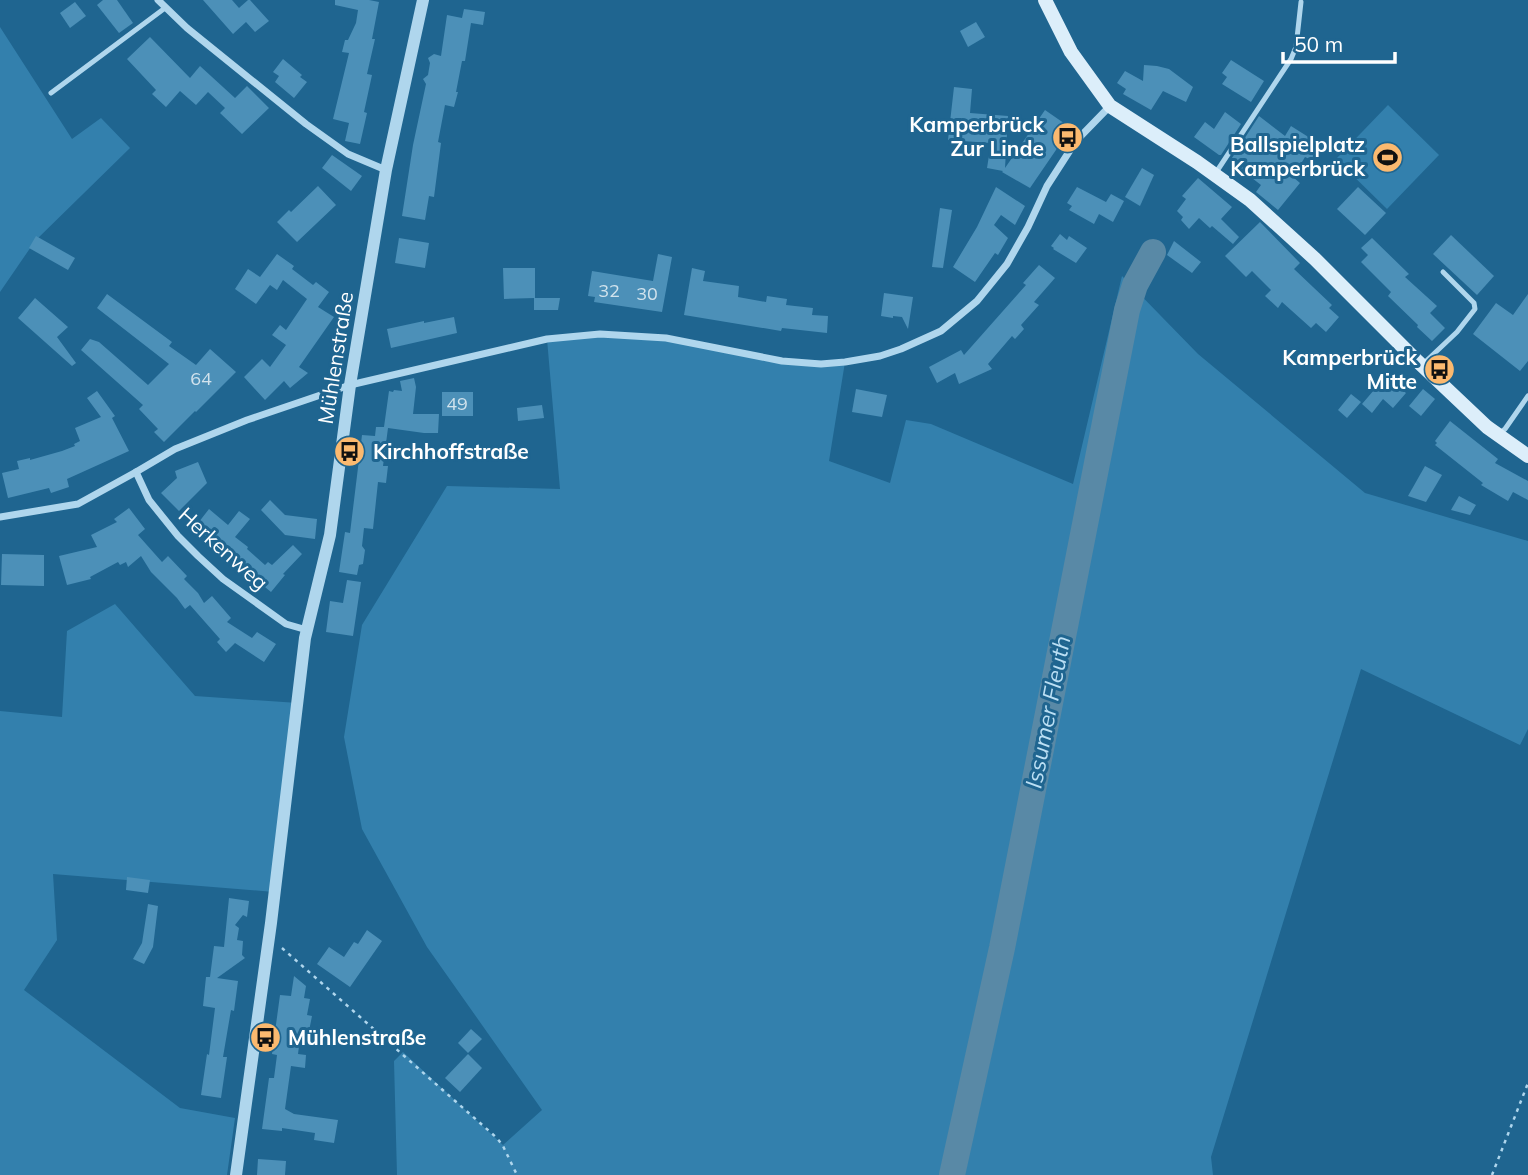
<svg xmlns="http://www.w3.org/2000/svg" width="1528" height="1175" viewBox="0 0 1528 1175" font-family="Mulish,sans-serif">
  <rect width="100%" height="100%" fill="#1f6590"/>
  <g fill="#3380ad">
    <polygon points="0,27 72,139 101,118 130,148 35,241 0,292"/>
    <polygon points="1388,105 1439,155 1387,209 1336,159"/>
    <polygon points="1122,276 1198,354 1365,493 1528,541 1528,729 1520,745 1361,669 1211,1157 1213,1175 397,1175 394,1061 403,1052 503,1145 542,1110 427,947 362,829 344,737 362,625 447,486 560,489 547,339 600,334 666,338 782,361 845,362 829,461 890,483 906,420 931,424 1073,484"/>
    <polygon points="115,604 195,696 298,703 274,892 53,874 57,940 24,990 180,1108 235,1118 227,1175 0,1175 0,711 62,717 67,631"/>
  </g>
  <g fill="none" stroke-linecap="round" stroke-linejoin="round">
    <polyline stroke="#5989a6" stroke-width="26" points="952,1175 1002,948 1127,310 1135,285 1153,252"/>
  </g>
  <g fill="#4c90b8">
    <polygon points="103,0 117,0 133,23 119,33 97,5"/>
    <polygon points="203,0 232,0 239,8 248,0 250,0 269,21 255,32 246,22 233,34"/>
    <polygon points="335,0 369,0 379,2 372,39 375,39 367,74 372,75 364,112 367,113 360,144 345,141 349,123 333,119 349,53 342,52 345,40 348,40 356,23 358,10 335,5"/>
    <polygon points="75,2 86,16 70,28 60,13"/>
    <polygon points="464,9 485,12 483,25 471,23 465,61 462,61 456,92 458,92 454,107 445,105 438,142 441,143 434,197 429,196 425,220 402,216 413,145 426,84 423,79 428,75 430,63 428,58 434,54 441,56 447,15 462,18"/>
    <polygon points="976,22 985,37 968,47 960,31"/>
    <polygon points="150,37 190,78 200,66 235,98 247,86 269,108 242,134 220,113 225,108 208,92 196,105 180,91 166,107 152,94 156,90 127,59"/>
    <polygon points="283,59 302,75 300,77 307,82 294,98 275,82 279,76 273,72"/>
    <polygon points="1231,60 1264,81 1251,102 1222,84 1227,77 1222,73"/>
    <polygon points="1144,65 1157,66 1169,69 1193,87 1186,102 1163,91 1151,110 1123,94 1126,89 1117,83 1125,71 1143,81"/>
    <polygon points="954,87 972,89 970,113 1008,116 1005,168 1045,110 1071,128 1030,188 1002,172 1003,171 987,168 991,143 948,140"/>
    <polygon points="1225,112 1241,124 1221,155 1219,155 1194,137 1205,122 1214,129"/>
    <polygon points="1259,116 1285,136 1291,126 1321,145 1314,161 1305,157 1293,177 1300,183 1278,210 1256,192 1261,185 1230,161"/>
    <polygon points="332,155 362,176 351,191 322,168"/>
    <polygon points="1142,168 1154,175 1140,206 1125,197"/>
    <polygon points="1198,178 1232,207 1221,219 1239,237 1233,244 1212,226 1210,228 1199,218 1189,229 1181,220 1183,217 1177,211 1186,199 1182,196"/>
    <polygon points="318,186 336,205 297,242 277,222 289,210 291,212"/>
    <polygon points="996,187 1025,206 1015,225 1001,215 994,225 1008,238 998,255 995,253 975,282 953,267 977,227"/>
    <polygon points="1077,187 1106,202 1111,194 1124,201 1113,222 1099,214 1094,224 1069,210 1072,206 1067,203"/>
    <polygon points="1358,187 1386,213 1365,235 1337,209"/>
    <polygon points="940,208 952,210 943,268 932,267"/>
    <polygon points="1260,222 1300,263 1294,269 1332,305 1329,308 1339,317 1326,332 1316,323 1311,328 1282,302 1278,308 1265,296 1271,290 1252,271 1246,277 1225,256"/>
    <polygon points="1060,234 1067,240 1069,236 1087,248 1076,263 1053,249 1054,248 1051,246"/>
    <polygon points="1451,235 1494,276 1477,295 1433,254"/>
    <polygon points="36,236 75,258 68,270 29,248"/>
    <polygon points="399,238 429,243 425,268 395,263"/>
    <polygon points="1372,238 1409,274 1405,277 1437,306 1430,313 1445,328 1432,341 1417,327 1418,325 1388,296 1391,292 1361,262 1368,255 1361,248"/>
    <polygon points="1174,241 1201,262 1192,273 1167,255"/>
    <polygon points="277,254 294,266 292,269 313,285 316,282 329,292 318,307 334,317 299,367 308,373 290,388 284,381 265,400 244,377 262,359 270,367 286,345 272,335 280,325 286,330 307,299 283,280 277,290 270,285 256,304 235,289 248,269 260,277"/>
    <polygon points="658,254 672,257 662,312 594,302 595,297 588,296 592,271 653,281"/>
    <polygon points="1039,265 1055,278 1034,302 1039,305 1021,325 1024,329 1015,339 1012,336 988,364 992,369 959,384 955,373 937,383 929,367 961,350 964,355 1026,285 1023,283"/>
    <polygon points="503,268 535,268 535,298 504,299"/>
    <polygon points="692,268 705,271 703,281 739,286 738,297 766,302 767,296 787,299 786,305 813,308 812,315 828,316 827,333 782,328 781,331 684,315"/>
    <polygon points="884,293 913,297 908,329 902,317 893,316 893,318 881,316"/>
    <polygon points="107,294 172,342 169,346 196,365 210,349 236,372 196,412 195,411 164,442 154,432 158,429 139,409 143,405 81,350 90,339 99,342 148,385 169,364 97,308"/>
    <polygon points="1528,294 1528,361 1520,371 1473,334 1496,303 1513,315"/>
    <polygon points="35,298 68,327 57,337 76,363 72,366 18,318"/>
    <polygon points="534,298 560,298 558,310 534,310"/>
    <polygon points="454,317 457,333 391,348 387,329 424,321 424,323"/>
    <polygon points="1386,376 1406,393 1393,408 1383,399 1372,413 1362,404"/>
    <polygon points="414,378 416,387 413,414 439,414 438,433 424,433 388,428 383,466 388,466 386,483 378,482 373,529 364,528 362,546 365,550 363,564 359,565 357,575 339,572 345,532 350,533 362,435 375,436 376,427 384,427 389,391 393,392 394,390 402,391 400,381"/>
    <polygon points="856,389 887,395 882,417 852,412"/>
    <polygon points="1423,389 1435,399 1421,416 1409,406"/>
    <polygon points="97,391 115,416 112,418 129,451 67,479 69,487 51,493 49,488 8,498 2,473 19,469 17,461 30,458 30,460 62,451 75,446 74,444 80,441 75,428 101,417 87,398"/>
    <rect x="442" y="392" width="31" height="24"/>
    <polygon points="1351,394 1361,402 1347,418 1338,410"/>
    <polygon points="542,405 544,418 518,421 517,408"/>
    <polygon points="1450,421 1498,459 1495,463 1528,481 1528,500 1513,492 1508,501 1481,485 1483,483 1435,445 1437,443 1435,441"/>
    <polygon points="198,462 207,483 179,511 161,493 177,478 175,471"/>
    <polygon points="1425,466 1442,475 1426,502 1408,496"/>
    <polygon points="1459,496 1476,505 1470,515 1451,510"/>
    <polygon points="270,500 285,515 317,519 315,539 285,535 261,510"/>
    <polygon points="129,508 145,529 138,535 162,562 168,556 187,576 184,579 198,593 204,603 212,596 231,618 227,622 252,638 257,632 276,644 264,662 235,643 226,652 217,642 220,639 190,605 185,609 177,598 151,572 141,556 128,567 126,562 120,565 118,562 90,577 91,579 67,585 59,556 97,547 91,535 117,522 114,519"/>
    <polygon points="209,509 228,525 239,511 250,519 235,537 248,547 247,549 265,565 268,562 272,565 293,545 302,554 283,574 285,575 271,592 232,560 233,559 226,554 226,553 195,527"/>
    <polygon points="2,554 44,555 44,586 1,585"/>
    <polygon points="347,580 361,582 353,636 326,632 330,601 343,603"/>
    <polygon points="127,877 150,880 148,893 126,890"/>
    <polygon points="229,898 249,901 247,917 243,915 235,925 239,928 237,940 243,941 242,955 245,958 217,978 238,981 234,1011 231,1010 223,1057 227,1057 221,1098 201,1095 207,1054 209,1055 215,1008 203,1006 206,977 210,977 214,946 224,947"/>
    <polygon points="148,904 158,906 153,947 144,964 133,959 142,943"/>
    <polygon points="367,930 382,941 350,987 317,964 329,947 344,957 354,942 358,944"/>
    <polygon points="294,976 306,986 304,998 310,999 307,1015 312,1016 309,1031 301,1030 298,1054 306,1055 305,1068 291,1066 285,1109 294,1114 338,1120 334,1143 314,1140 315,1133 282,1128 282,1131 262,1129 269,1078 274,1078 277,1055 272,1054 280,995 291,996"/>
    <polygon points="471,1029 482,1039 468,1053 458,1043"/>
    <polygon points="468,1054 482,1068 460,1092 445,1078"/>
    <polygon points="258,1159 286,1161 285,1175 257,1175"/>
  </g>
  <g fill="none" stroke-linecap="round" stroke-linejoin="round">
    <g stroke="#afd6ed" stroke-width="2.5" stroke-dasharray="3.5 5" stroke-linecap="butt">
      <polyline points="282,948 497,1138 503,1146 517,1175"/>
      <polyline points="1492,1175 1528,1083"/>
    </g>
    <g stroke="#afd6ed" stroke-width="5">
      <polyline points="51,93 165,8"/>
      <polyline points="1215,174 1291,59 1296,47 1301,2"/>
      <polyline points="1422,365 1457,332 1475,309 1474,303 1443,272"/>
      <polyline points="1500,433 1505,429 1528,396"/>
    </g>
    <g stroke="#afd6ed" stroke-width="7">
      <polyline points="158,0 187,28 306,124 348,154 386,170"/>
      <polyline points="136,472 149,500 178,536 198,556 223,579 286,624 307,630"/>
      <polyline points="0,517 78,504 136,472 175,449 247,420 350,385 547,339 600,334 666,338 782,361 821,364 845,362 880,356 901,349 941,331 977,301 1007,264 1028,227 1047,186 1076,141 1110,106"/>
    </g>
    <polyline stroke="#afd6ed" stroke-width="12" points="236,1175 271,923 305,638 330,535 350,385 386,170 423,0"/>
    <polyline stroke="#dceefa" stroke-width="14" points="1045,0 1071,52 1110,106 1197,162 1250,200 1315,259 1413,357 1487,427 1528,456"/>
  </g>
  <defs>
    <symbol id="bus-disc" viewBox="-11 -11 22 22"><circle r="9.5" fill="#fbb96f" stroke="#1f6590"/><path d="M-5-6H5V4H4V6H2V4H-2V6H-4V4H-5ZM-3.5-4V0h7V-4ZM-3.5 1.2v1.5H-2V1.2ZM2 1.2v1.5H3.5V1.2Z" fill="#111"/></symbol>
    <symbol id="stadium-disc" viewBox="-11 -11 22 22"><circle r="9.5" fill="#fbb96f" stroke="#1f6590"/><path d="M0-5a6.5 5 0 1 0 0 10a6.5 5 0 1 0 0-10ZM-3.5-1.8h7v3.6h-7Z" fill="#111"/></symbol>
  </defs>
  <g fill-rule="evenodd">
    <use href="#bus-disc" x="1050" y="120" width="35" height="35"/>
    <use href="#stadium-disc" x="1370" y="140" width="35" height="35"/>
    <use href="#bus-disc" x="1422" y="352" width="35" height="35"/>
    <use href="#bus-disc" x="332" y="434" width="35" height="35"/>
    <use href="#bus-disc" x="248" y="1020" width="35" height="35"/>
  </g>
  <g text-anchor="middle" stroke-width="6" stroke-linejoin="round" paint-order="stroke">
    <g font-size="18" fill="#d2e3ed">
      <text x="609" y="297">32</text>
      <text x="647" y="300">30</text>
      <text x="201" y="385">64</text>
      <text x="457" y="410">49</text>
    </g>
    <g font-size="21" font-weight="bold" fill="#fff" stroke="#1f6590" text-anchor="end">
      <text x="1044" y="132">Kamperbrück<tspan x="1044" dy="24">Zur Linde</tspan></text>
      <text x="1365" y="152">Ballspielplatz<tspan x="1365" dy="24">Kamperbrück</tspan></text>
      <text x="1417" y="365">Kamperbrück<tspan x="1417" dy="24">Mitte</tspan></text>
      <text x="373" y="459" text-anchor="start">Kirchhoffstraße</text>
      <text x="288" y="1045" text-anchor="start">Mühlenstraße</text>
    </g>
    <g font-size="21" fill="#fff" stroke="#1f6590">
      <text transform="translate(336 358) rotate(-81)" y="7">Mühlenstraße</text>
      <text transform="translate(223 549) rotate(42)" y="7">Herkenweg</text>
    </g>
    <g font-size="23" font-style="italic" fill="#bbdff4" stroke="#1f6590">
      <text transform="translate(1048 712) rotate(-79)" y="8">Issumer Fleuth</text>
    </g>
  </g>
  <path d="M1283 52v10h112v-10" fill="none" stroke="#ffffff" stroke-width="3.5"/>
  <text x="1294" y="52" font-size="21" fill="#ffffff" stroke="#1f6590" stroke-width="5" paint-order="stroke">50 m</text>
</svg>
